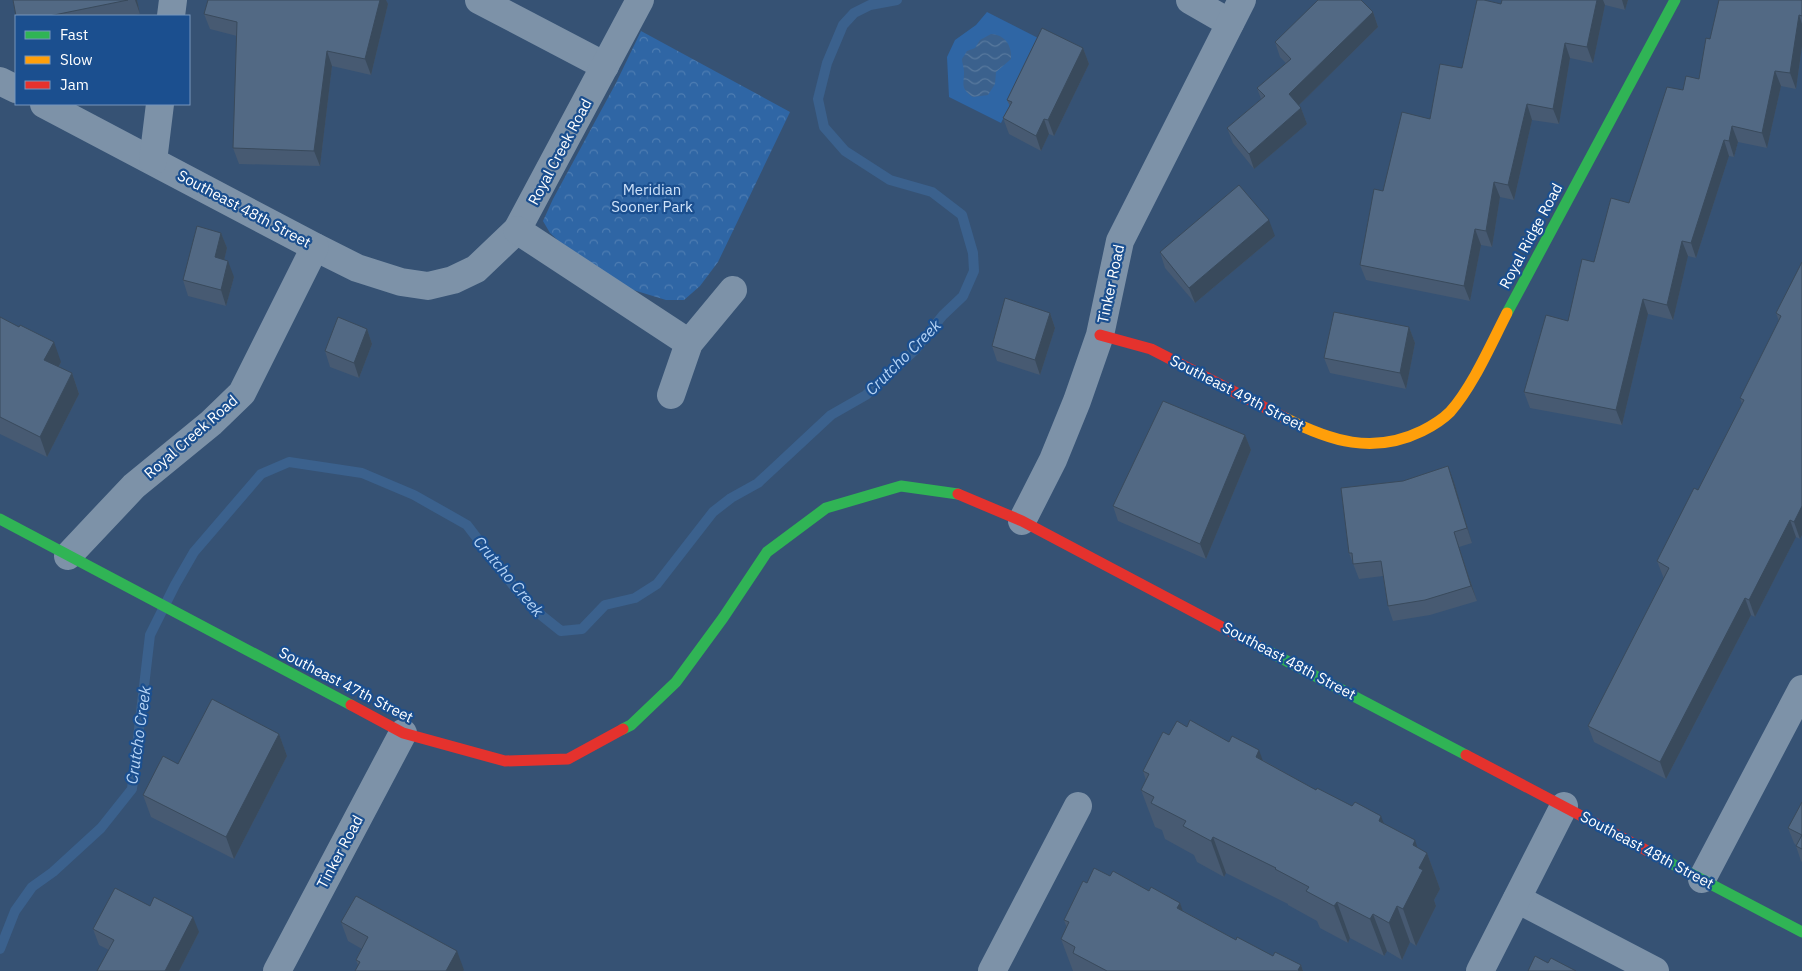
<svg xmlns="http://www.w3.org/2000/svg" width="1802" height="971" viewBox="0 0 1802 971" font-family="'IBM Plex Sans',sans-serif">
  <defs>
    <pattern id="park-crowns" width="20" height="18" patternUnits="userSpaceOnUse" patternTransform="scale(1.25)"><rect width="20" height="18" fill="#2f66a5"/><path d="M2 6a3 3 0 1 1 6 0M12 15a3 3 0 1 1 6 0" fill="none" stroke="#4e7db2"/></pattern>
    <pattern id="water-waves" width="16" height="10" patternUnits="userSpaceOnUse" patternTransform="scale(1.25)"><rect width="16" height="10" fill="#3b618d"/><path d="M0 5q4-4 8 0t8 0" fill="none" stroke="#58799e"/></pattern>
  </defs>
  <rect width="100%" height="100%" fill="#365274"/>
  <polygon fill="#2f66a5" points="987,12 1042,40 1001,123 949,97 947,57 955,40 976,25"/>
  <polygon fill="url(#park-crowns)" points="641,31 790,112 718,262 700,286 684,300 666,300 630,289 564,246 550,233 543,221 553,199 616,83"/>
  <path fill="url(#water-waves)" d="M991 34C1005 35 1012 45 1011 59L996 72 995 84 988 95 973 97C960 88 964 85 964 72 964 67 962 63 962 59L967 51 975 48 980 40Z"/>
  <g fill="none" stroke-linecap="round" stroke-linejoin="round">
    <polyline stroke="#3b618d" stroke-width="10" points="0,949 15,911 32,887 53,872 101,828 132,789 150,635 175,585 194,552 261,474 289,462 362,473 414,495 467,525 516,589 541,615 561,631 582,629 605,605 635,598 657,584 713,512 731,498 758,483 831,415 866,395 916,349 943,315 963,296 974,271 973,253 962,215 932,192 890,180 845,151 824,127 818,99 827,63 843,25 854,13 870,5 897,0"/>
    <g stroke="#7d92a8" stroke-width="28">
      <polyline points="479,0 605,66"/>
      <polyline points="1190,0 1230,23"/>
      <polyline points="171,16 173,0"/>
      <polyline points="0,81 16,89"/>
      <polyline points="44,104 315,247 357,268 401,282 428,286 453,280 476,269 517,230 640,0"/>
      <polyline points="153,161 160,104"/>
      <polyline points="517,230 689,343"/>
      <polyline points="671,395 689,343 733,290"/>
      <polyline points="1022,521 1053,460 1077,401 1100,335 1120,241 1242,0"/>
      <polyline points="68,556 134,486 211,423 242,393 315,247"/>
      <polyline points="1702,879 1802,689"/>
      <polyline points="1517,899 1655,971"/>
      <polyline points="277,971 403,733"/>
      <polyline points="992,971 1078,806"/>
      <polyline points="1480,971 1564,806"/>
    </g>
    <g stroke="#30b455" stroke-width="11">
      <polyline points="1507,313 1675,0"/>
      <polyline points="0,519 351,705"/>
      <polyline points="1258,646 1466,755"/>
      <polyline points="623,729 631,725 676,682 723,618 767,552 826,508 901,486 958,494"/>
      <polyline points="1661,858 1802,932"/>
    </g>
    <path stroke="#ff9f0a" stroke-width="11" d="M1285 418C1330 441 1373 455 1422 431 1432 426 1442 420 1450 412 1473 386 1491 344 1507 313"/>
    <g stroke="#e5322d" stroke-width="11">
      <polyline points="1100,335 1151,349 1285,418"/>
      <polyline points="958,494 1022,521 1258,646"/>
      <polyline points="351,705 403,733 505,761 568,759 623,729"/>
      <polyline points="1466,755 1661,858"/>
    </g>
  </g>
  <g fill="#475a72">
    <polygon points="13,0 137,0 140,14 129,16 16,16"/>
    <polygon points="208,0 386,0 388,4 371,75 332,66 320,166 239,164 233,148 237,36 210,29 204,14"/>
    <polygon points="1502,0 1628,0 1625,10 1605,5 1593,63 1570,58 1559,124 1532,120 1514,200 1500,197 1492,247 1481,245 1470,301 1366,280 1360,265 1383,191 1462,68 1501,4"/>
    <polygon points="1802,0 1802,46 1796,89 1781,86 1767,148 1738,142 1734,157 1729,156 1696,258 1688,256 1673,320 1648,314 1622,425 1530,408 1524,392 1568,321 1594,262 1629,203 1683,90 1699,79 1710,39"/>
    <polygon points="1373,12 1378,27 1299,105 1301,108 1307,124 1254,169 1233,143 1227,128 1261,99 1257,88 1286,63 1280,57 1275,42"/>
    <polygon points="1083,48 1089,64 1054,136 1049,134 1041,151 1009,134 1003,118 1010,106 1007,100"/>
    <polygon points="221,233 227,248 224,260 234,277 226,306 188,296 183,280"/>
    <polygon points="1275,236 1195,303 1165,268 1160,252"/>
    <polygon points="1802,262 1802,535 1800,539 1796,537 1755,617 1751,615 1666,779 1594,742 1588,726 1664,579 1657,561 1698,490 1742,404 1740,398 1779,321 1776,313"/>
    <polygon points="1050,313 1055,328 1040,375 997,361 992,346"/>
    <polygon points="0,317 61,362 59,367 72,373 79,394 47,457 0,434"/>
    <polygon points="1409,327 1415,343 1406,389 1330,373 1324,358"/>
    <polygon points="367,329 372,344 359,378 330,367 325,351"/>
    <polygon points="1245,435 1251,450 1206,559 1118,521 1113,506"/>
    <polygon points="1454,482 1472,543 1459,547 1477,601 1430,615 1393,621 1388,606 1383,576 1359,579 1349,553"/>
    <polygon points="1187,727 1263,760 1316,790 1384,824 1418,848 1427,853 1440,889 1434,900 1436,906 1416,946 1410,942 1402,960 1387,951 1384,956 1350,938 1348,943 1320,928 1317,921 1288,905 1288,904 1226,873 1224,877 1197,862 1194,855 1165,839 1162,830 1155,827 1141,790 1146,780 1143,771 1169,735"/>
    <polygon points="279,734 287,756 234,859 151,817 143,795 178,764"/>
    <polygon points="1802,802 1802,862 1801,861 1796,846 1796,845 1794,843 1788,828"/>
    <polygon points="1087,883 1149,891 1180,903 1182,910 1236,940 1273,956 1301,965 1303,971 1073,971 1061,939 1067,928 1064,920"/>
    <polygon points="341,922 464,970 358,965 356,960 362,949 348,941"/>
    <polygon points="93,929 199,932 179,971 97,971 109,950 99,945"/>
  </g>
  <g fill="#394a5c">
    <polygon points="135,0 137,0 140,14"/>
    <polygon points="380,0 386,0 388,4 371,75 365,59"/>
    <polygon points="1597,0 1603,0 1605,5 1593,63 1587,47"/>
    <polygon points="1622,0 1628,0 1625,10"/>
    <polygon points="1373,12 1378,27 1295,109 1289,94"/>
    <polygon points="1799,15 1802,24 1802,46 1796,89 1790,73"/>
    <polygon points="1565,43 1570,58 1559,124 1553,109"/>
    <polygon points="1083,48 1089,64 1054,136 1048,120"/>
    <polygon points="327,51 332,66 320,166 314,151"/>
    <polygon points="1775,71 1781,86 1767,148 1762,133"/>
    <polygon points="1527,104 1532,120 1514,200 1508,185"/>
    <polygon points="1301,108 1307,124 1254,169 1249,154"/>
    <polygon points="1044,119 1049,134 1041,151 1036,136"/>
    <polygon points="1732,126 1738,142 1734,157 1729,141"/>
    <polygon points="1724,140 1729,156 1696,258 1691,243"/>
    <polygon points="1494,182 1500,197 1492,247 1486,231"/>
    <polygon points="1269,220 1275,236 1195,303 1189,288"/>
    <polygon points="1475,229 1481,245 1470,301 1464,286"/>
    <polygon points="221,233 227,248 221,273 215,257"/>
    <polygon points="1682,241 1688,256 1673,320 1667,305"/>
    <polygon points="228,261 234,277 226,306 221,290"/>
    <polygon points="1643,299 1648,314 1622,425 1616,410"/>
    <polygon points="1050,313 1055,328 1040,375 1035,360"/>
    <polygon points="1409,327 1415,343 1406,389 1400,373"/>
    <polygon points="367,329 372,344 359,378 354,363"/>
    <polygon points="54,342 61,362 52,380 44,360"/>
    <polygon points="72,373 79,394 47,457 40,437"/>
    <polygon points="1245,435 1251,450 1206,559 1200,544"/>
    <polygon points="1448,466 1454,482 1472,543 1467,528"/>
    <polygon points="1802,506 1802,535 1800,539 1794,522"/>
    <polygon points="1790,520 1796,537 1755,617 1749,600"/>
    <polygon points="1454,532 1477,601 1471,586"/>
    <polygon points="1745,598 1751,615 1666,779 1660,762"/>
    <polygon points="279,734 287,756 234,859 226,837"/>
    <polygon points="1259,750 1272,786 1256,757"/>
    <polygon points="1381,816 1395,853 1379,821"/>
    <polygon points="1213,837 1226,873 1224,877 1211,841"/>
    <polygon points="1415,840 1422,861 1427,853 1440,889 1434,900 1436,906 1416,946 1403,909 1413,845"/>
    <polygon points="1337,902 1350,938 1348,943 1334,906"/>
    <polygon points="1180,903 1193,940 1177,908"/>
    <polygon points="1397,906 1410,942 1402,960 1389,923"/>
    <polygon points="1373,914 1387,951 1384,956 1370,919"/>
    <polygon points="193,917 199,932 179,971 165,971"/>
    <polygon points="457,951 464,970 463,971 446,971"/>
    <polygon points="1301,965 1303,971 1299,971 1298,970"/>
  </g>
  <g fill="#526984" stroke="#394a5c">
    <polygon points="13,0 128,0 49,16 16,16"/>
    <polygon points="208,0 380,0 365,59 327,51 314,151 233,148 237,22 204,14"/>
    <polygon points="1318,0 1361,0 1373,12 1289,94 1301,108 1249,154 1227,128 1265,96 1257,88 1291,59 1275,42"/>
    <polygon points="1477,0 1484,0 1501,4 1502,0 1597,0 1587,47 1565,43 1553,109 1527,104 1508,185 1494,182 1486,231 1475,229 1464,286 1360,265 1374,189 1383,191 1402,112 1430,119 1440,64 1462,68"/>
    <polygon points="1719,0 1802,0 1802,16 1799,15 1790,73 1775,71 1762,133 1732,126 1729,141 1724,140 1691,243 1682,241 1667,305 1643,299 1616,410 1524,392 1546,315 1568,321 1582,259 1594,262 1611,198 1629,203 1667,87 1683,90 1686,76 1699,79 1706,38 1710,39"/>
    <polygon points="1042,28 1083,48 1048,120 1044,119 1036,136 1003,118 1012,102 1007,100"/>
    <polygon points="1239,185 1269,220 1189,288 1160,252"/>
    <polygon points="197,226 221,233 215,257 228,261 221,290 183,280"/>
    <polygon points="1802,262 1802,506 1794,522 1790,520 1749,600 1745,598 1660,762 1588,726 1669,568 1657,561 1694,488 1698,490 1744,400 1740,398 1781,316 1776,313"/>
    <polygon points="1005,298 1050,313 1035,360 992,346"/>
    <polygon points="1334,312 1409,327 1400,373 1324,358"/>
    <polygon points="0,317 19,327 20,325 54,342 44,360 72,373 40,437 0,417"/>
    <polygon points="338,317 367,329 354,363 325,351"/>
    <polygon points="1163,401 1245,435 1200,544 1113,506"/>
    <polygon points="1448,466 1467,528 1454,532 1471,586 1425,600 1388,606 1381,561 1353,564 1352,553 1349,553 1341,488 1403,481"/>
    <polygon points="212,699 279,734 226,837 143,795 163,756 178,764"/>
    <polygon points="1190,720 1229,742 1232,736 1259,750 1256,757 1316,790 1317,788 1352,806 1355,802 1381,816 1379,821 1415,840 1413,845 1427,853 1419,868 1423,870 1403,909 1397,906 1389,923 1373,914 1370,919 1337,902 1334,906 1306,891 1309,887 1275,869 1276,868 1213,837 1211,841 1183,826 1186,821 1151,803 1154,797 1141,790 1149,774 1143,771 1163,732 1169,735 1177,721 1187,727"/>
    <polygon points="1802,802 1802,849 1796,846 1802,835 1788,828"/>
    <polygon points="1094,868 1110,876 1113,871 1149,891 1151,887 1180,903 1177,908 1236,940 1237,937 1273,956 1275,952 1301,965 1298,970 1300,971 1107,971 1073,953 1075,947 1061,939 1069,922 1064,920 1083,881 1087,883"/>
    <polygon points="115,888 150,906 154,897 193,917 165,971 97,971 114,940 93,929"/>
    <polygon points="356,896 457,951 446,971 355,971 360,962 356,960 368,937 341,922"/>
    <polygon points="1535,956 1548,963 1551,958 1576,971 1528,971"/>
  </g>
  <g text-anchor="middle" stroke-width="4.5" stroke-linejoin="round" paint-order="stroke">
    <g font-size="15" fill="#fff" stroke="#1b4f8f">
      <text transform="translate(560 152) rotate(-62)" y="5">Royal Creek Road</text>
      <text transform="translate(244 209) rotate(28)" y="5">Southeast 48th Street</text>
      <text transform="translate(1531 236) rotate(-62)" y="5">Royal Ridge Road</text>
      <text transform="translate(1111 284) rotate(-78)" y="5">Tinker Road</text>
      <text transform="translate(1237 393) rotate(27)" y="5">Southeast 49th Street</text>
      <text transform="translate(191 437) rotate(-41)" y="5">Royal Creek Road</text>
      <text transform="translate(1289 661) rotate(28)" y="5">Southeast 48th Street</text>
      <text transform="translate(346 685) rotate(27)" y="5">Southeast 47th Street</text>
      <text transform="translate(1647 850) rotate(28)" y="5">Southeast 48th Street</text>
      <text transform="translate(340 852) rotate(-62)" y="5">Tinker Road</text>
    </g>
    <g font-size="15" fill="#cfe3fa" stroke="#1b4f8f">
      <text x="652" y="195">Meridian<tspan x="652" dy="17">Sooner Park</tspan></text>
    </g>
    <g font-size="16" font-style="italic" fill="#b5d3f5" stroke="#1b4f8f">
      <text transform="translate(903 357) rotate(-45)" y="6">Crutcho Creek</text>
      <text transform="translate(509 576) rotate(50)" y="6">Crutcho Creek</text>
      <text transform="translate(138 735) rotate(-82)" y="6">Crutcho Creek</text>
    </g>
  </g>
  <rect x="15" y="15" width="175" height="90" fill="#1b4f8f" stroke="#7695bc"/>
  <rect x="25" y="31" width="25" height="8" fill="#30b455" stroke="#7695bc"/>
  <text x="60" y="40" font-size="15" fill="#ffffff">Fast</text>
  <rect x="25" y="56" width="25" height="8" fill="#ff9f0a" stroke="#7695bc"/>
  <text x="60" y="65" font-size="15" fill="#ffffff">Slow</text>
  <rect x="25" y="81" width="25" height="8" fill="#e5322d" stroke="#7695bc"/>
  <text x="60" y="90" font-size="15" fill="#ffffff">Jam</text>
</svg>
